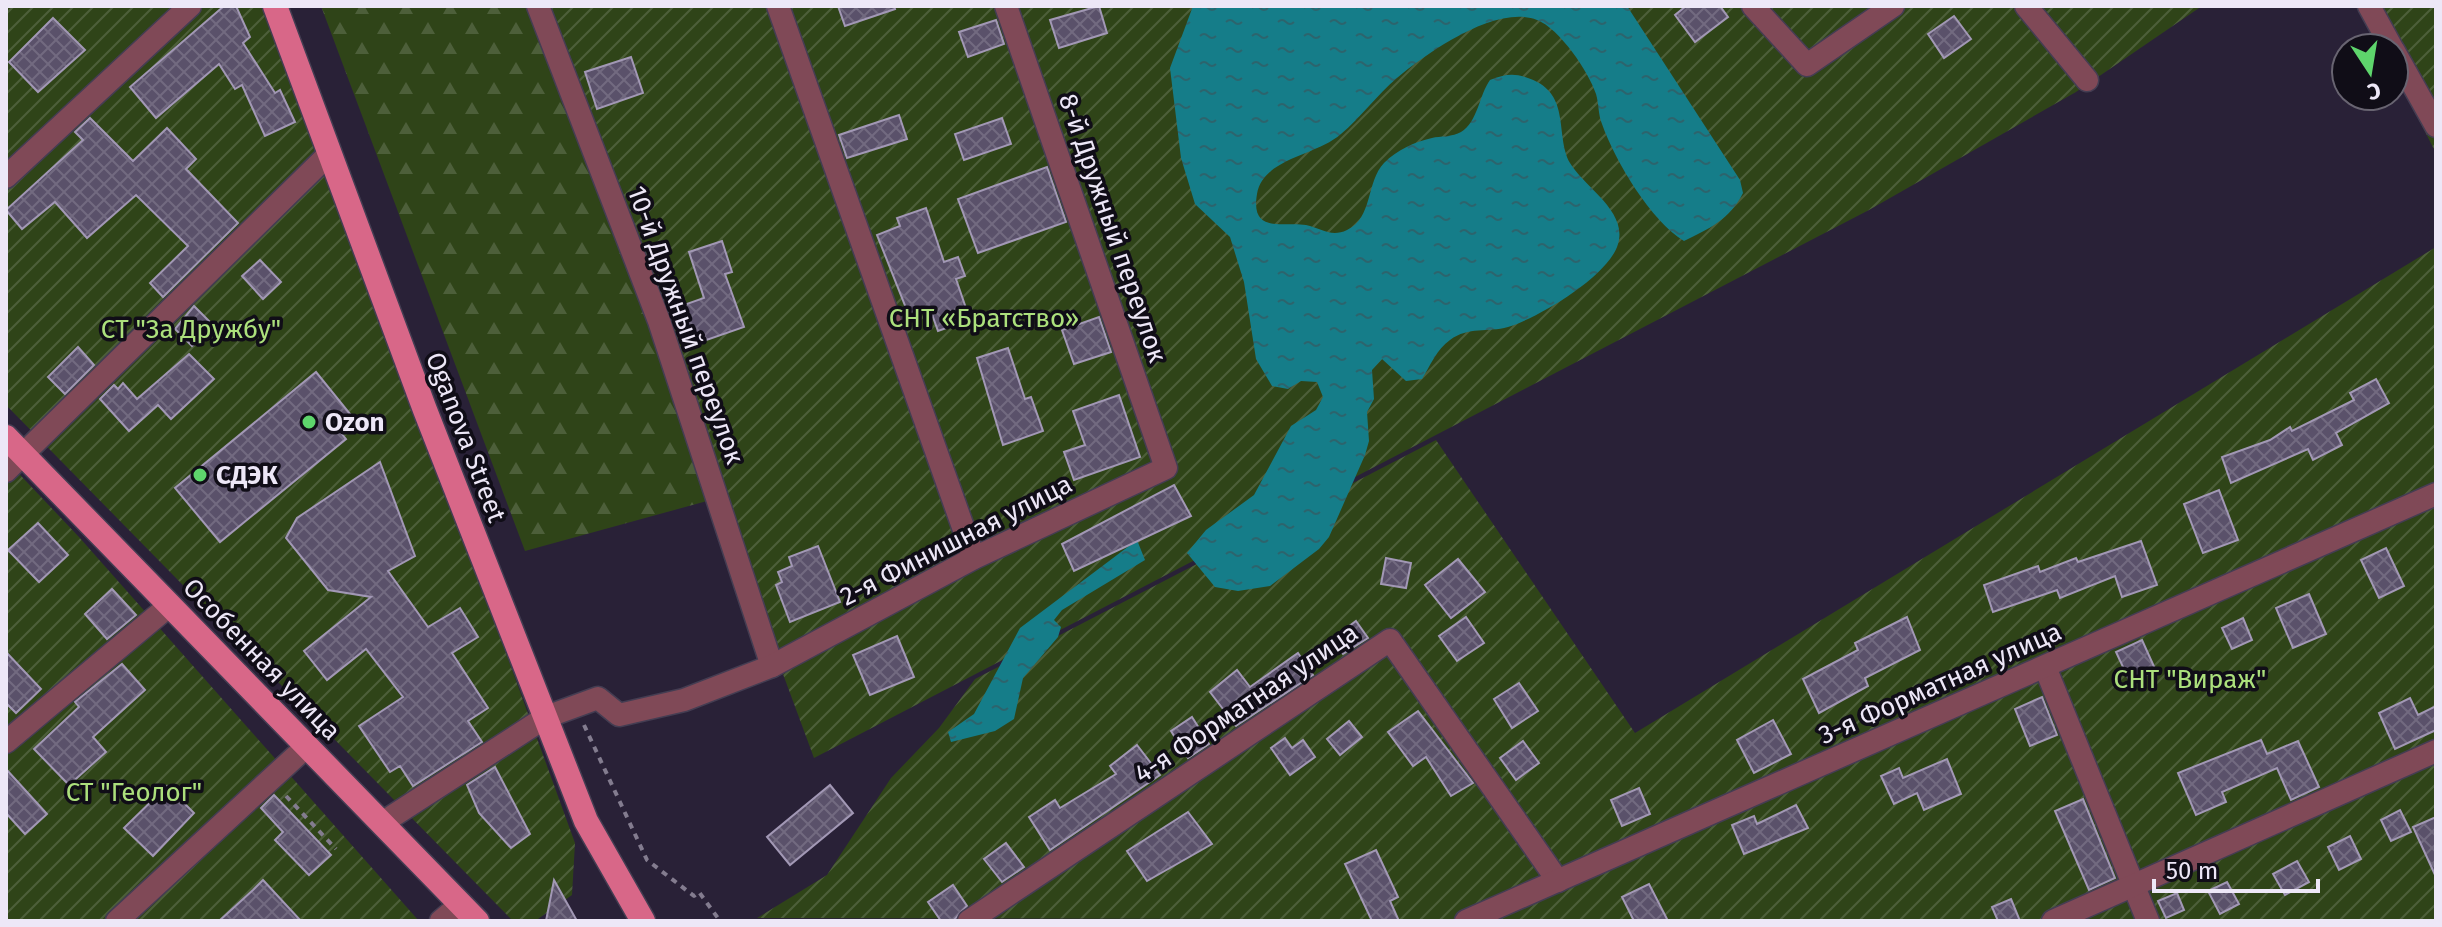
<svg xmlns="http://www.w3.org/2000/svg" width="2442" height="927" viewBox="0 0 2442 927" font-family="'Fira Sans',sans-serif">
  <defs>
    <pattern id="forest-firs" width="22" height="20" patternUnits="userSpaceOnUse" patternTransform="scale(2)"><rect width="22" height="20" fill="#2f4418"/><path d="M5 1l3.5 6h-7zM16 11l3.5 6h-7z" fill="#4d5f3a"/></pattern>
    <pattern id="garden-furrows" width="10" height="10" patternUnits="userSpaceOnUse" patternTransform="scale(2)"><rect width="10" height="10" fill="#2f4418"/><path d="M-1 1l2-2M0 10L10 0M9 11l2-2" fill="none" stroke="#4d5f3a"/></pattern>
    <pattern id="water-ripples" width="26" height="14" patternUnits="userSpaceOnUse" patternTransform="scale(2)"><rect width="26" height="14" fill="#157d89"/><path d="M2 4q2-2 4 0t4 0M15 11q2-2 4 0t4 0" fill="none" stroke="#2c646d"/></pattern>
    <pattern id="building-cross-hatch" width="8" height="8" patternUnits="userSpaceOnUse" patternTransform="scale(2)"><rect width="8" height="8" fill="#5a516a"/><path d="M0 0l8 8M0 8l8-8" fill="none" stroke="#726a80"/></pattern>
  </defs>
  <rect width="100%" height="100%" fill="#292137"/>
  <polygon fill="url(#forest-firs)" points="321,6 536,6 718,498 525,551"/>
  <g fill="url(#garden-furrows)">
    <polygon points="6,6 271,6 575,843 572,895 535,921 513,921 6,405"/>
    <polygon points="536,6 2202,6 2076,92 1869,210 814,758"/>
    <polygon points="2360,6 2436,6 2436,153"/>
    <polygon points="2436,247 2436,921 757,918 827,875 891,778 939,728 975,679 1436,440 1635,733"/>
    <polygon points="6,460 79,537 419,921 6,921"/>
  </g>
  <g fill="url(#water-ripples)">
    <path d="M1193 6H1627L1740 180 1743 193C1730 219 1709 229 1684 241 1651 221 1615 161 1602 124 1598 114 1599 104 1596 94 1589 72 1559 28 1537 20 1496 4 1427 53 1397 78 1377 95 1361 117 1341 134 1316 156 1263 158 1257 194 1250 235 1284 221 1306 225 1321 228 1331 238 1347 230 1373 218 1366 182 1384 163 1397 150 1414 142 1432 138 1440 136 1453 137 1461 132 1478 122 1479 95 1490 80 1503 75 1512 73 1525 77 1573 91 1554 134 1570 163 1584 187 1628 211 1618 244 1609 276 1538 318 1508 327 1487 333 1469 326 1450 340 1437 349 1430 366 1422 379L1406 381 1382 359 1372 370 1374 399 1367 412 1369 441 1365 455 1329 537 1319 549 1270 586 1238 591 1215 587 1187 553 1206 530 1254 495 1291 426 1316 410 1323 397 1317 382 1301 381 1288 389 1272 386 1256 359 1244 282 1230 237 1195 204 1181 158 1170 68Z"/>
    <polygon points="1137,540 1145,560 1062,610 1054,620 1061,627 1058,637 1023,678 1014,719 995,731 951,742 948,732 974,714 1020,628"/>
  </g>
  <g fill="url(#building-cross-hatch)" stroke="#a298b5" stroke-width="2">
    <polygon points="224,6 236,6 250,37 243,43 275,93 280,90 295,122 265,136 242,85 235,89 219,64 156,118 130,87"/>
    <polygon points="838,6 894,6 895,9 845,26"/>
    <polygon points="1099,6 1107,33 1059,48 1050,20"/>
    <polygon points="1686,6 1720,6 1728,17 1695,42 1675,15"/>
    <polygon points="1954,16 1971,39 1944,58 1928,34"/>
    <polygon points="53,18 85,50 38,92 9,62"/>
    <polygon points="996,20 1004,44 968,57 959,32"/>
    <polygon points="631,57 643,93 597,109 585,72"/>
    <polygon points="899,115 907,139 847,158 839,135"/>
    <polygon points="90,118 133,161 167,128 196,159 186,169 238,223 163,297 150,283 188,246 136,195 87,238 55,202 22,229 6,210 83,140 75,132"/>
    <polygon points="1002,118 1011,144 964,160 955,134"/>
    <polygon points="1047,167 1066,222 978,253 958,199"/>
    <polygon points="926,208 944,262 958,257 965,276 956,279 970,320 938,331 929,306 908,313 877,235 900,226 897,218"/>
    <polygon points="722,241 732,272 725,274 744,327 692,345 678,307 704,298 689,252"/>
    <polygon points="260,260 281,282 263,299 242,276"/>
    <polygon points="194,306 213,325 192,346 175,329"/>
    <polygon points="1099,317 1111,352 1074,364 1062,330"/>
    <polygon points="78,347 94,365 65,394 48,377"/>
    <polygon points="1008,348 1025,399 1031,397 1043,431 1003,445 977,358"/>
    <polygon points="189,354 214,379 171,419 158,405 129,431 100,399 114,385 118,389 123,383 137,399"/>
    <polygon points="316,372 355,420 340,432 346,439 220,542 175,488"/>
    <polygon points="2376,379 2389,403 2336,433 2342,445 2313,460 2308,449 2231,483 2222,457 2270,440 2290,427 2292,431 2354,400 2350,393"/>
    <polygon points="1119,395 1140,457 1074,480 1064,452 1085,445 1073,411"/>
    <polygon points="380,462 415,556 388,571 428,627 460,608 478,637 452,653 488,708 468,721 482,742 413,786 400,766 390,772 359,726 403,697 366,649 327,680 304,651 371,597 328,590 286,538 297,518"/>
    <polygon points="1174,485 1191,516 1074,571 1062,544"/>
    <polygon points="2219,490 2238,540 2203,553 2184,504"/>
    <polygon points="38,523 68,555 39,582 8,550"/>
    <polygon points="2141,541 2157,585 2122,597 2115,576 2060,598 2057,590 1993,612 1984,585 2038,566 2040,572 2076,558 2078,562"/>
    <polygon points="818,546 840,602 790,622 776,585 782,582 778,572 792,566 789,557"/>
    <polygon points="2386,548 2404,586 2379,598 2361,560"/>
    <polygon points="1386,558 1411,563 1406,588 1381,584"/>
    <polygon points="1458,559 1485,592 1451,618 1425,585"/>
    <polygon points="112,589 136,615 107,639 85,614"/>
    <polygon points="2309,594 2326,634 2293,648 2276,608"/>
    <polygon points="1466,617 1484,643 1457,661 1439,636"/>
    <polygon points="1907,617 1920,650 1865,678 1868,686 1819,713 1803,679 1858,650 1855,643"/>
    <polygon points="2243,618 2252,640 2232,649 2222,628"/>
    <polygon points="1356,621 1368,638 1343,654 1332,639"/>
    <polygon points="897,636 914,677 870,695 853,655"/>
    <polygon points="2142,640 2156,671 2130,682 2116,652"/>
    <polygon points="6,652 41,689 16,713 6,703"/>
    <polygon points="1298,653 1313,675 1236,726 1210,692 1237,670 1250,687"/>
    <polygon points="122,664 145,690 93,737 106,752 69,785 34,749 79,707 75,702"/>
    <polygon points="1519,683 1538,711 1512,728 1494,699"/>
    <polygon points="2042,697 2057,735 2030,746 2015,709"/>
    <polygon points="2410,698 2418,715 2436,706 2436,730 2395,749 2379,713"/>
    <polygon points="1418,711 1473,783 1451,796 1426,757 1413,766 1388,732"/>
    <polygon points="1192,717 1209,744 1188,758 1171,731"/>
    <polygon points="1773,720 1791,754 1754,773 1737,740"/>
    <polygon points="1349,721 1362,737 1340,755 1327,739"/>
    <polygon points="1285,738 1292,748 1303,740 1315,757 1290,775 1271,748"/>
    <polygon points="2261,740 2267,754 2298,741 2319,787 2291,800 2277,768 2222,792 2226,802 2196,815 2178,773"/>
    <polygon points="1523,741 1539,763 1516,780 1500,758"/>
    <polygon points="1137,745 1160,775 1050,850 1029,817 1055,800 1060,808 1116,774 1110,766"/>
    <polygon points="1947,759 1961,794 1924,810 1917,793 1894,804 1881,776 1899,768 1903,778"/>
    <polygon points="495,767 530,834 511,848 479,813 467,785"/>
    <polygon points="6,769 47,814 25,834 6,813"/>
    <polygon points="830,785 853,813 790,865 767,837"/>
    <polygon points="167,786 194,813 153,856 124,828"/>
    <polygon points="1639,788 1650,814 1622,826 1611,800"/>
    <polygon points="274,795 331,855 309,875 275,840 283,832 261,808"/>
    <polygon points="2083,799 2115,878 2089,890 2055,811"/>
    <polygon points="1796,805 1808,828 1744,854 1732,825 1754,816 1757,824"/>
    <polygon points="2400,810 2411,832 2391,841 2381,820"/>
    <polygon points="1188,812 1212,844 1147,881 1127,851"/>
    <polygon points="2436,817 2436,877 2413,827"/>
    <polygon points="2350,836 2361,859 2339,870 2328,847"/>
    <polygon points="1006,843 1024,867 1002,882 984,859"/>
    <polygon points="1376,850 1398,897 1390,901 1399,921 1372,921 1345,864"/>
    <polygon points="2297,861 2309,882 2285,895 2273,874"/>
    <polygon points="263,880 301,921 219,921 253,890"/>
    <polygon points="554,880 577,921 546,921"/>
    <polygon points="2227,882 2239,904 2220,914 2208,891"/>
    <polygon points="1649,884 1668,921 1634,921 1622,897"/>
    <polygon points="953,885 967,906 953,921 941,921 928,902"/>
    <polygon points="2177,893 2184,910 2166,918 2158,901"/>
    <polygon points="2011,899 2020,921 1998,921 1992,907"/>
  </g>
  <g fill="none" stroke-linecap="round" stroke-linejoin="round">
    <defs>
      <g id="minor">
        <polyline points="538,6 659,321 772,666"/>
        <polyline points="778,6 974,558"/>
        <polyline points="1753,6 1807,65 1893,6"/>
        <polyline points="2026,6 2087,80"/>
        <polyline points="2369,6 2392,48"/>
        <polyline points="2394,51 2436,126"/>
        <polyline points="6,177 190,6"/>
        <polyline points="6,471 329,154"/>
        <polyline points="2045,667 2148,921"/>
        <polyline points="6,742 170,605"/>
        <polyline points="382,823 546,717 598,698 619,715 684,700 772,666 974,558 1166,468 1006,6"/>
        <polyline points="117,921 307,746"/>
        <polyline points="441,921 461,904"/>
        <polyline points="969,921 1390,640 1558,881"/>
        <polyline points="1466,921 2436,494"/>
        <polyline points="2053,921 2436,751"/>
      </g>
      <g id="major">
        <polyline points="275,6 425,410 586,821 643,921"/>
        <polyline points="6,437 477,921"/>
      </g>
    </defs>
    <use href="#minor" stroke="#443d52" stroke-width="25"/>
    <use href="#major" stroke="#443d52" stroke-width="27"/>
    <g stroke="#837c8f" stroke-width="4" stroke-dasharray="6 6" stroke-linecap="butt">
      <polyline points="584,725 647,860 694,896 699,892 720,921"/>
      <polyline points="286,796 336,849"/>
    </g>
    <use href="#minor" stroke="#804957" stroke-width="22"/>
    <use href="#major" stroke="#d86788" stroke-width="24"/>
  </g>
  <g fill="#5ed56c" stroke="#100d17" stroke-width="3">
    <circle cx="309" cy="422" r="8"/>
    <circle cx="200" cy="475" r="8"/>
  </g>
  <g text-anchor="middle" stroke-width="7" stroke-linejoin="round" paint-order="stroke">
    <g font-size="26" fill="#ede7f7" stroke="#100d17">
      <text transform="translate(1113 228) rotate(71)" y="9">8-й Дружный переулок</text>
      <text transform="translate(686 325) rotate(70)" y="9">10-й Дружный переулок</text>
      <text transform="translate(466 437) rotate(69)" y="9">Oganova Street</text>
      <text transform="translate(956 540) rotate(-27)" y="9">2-я Финишная улица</text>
      <text transform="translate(262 659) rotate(46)" y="9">Особенная улица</text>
      <text transform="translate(1940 683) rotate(-24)" y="9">3-я Форматная улица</text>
      <text transform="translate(1246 703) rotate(-34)" y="9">4-я Форматная улица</text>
    </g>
    <g font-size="26" fill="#ace07c" stroke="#100d17">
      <text x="984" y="327">СНТ «Братство»</text>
      <text x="191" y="338">СТ "За Дружбу"</text>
      <text x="2190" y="688">СНТ "Вираж"</text>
      <text x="134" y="801">СТ "Геолог"</text>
    </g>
    <g font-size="26" font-weight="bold" fill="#ede7f7" stroke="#100d17" text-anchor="start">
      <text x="325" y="431">Ozon</text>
      <text x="216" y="484">СДЭК</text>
    </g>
  </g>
  <rect width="2442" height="927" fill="none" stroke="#ede7f7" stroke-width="16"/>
  <g transform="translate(2370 72) rotate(168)"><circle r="38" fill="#100d17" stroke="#686471" stroke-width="2"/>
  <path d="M0-6L14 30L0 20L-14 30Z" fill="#5ed56c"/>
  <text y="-12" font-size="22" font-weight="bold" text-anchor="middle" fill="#ede7f7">С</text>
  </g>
  <path d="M2154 879v12h164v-12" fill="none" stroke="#ede7f7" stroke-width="4"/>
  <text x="2166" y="879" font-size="24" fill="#ede7f7" stroke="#100d17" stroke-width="6" paint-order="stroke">50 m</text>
</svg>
